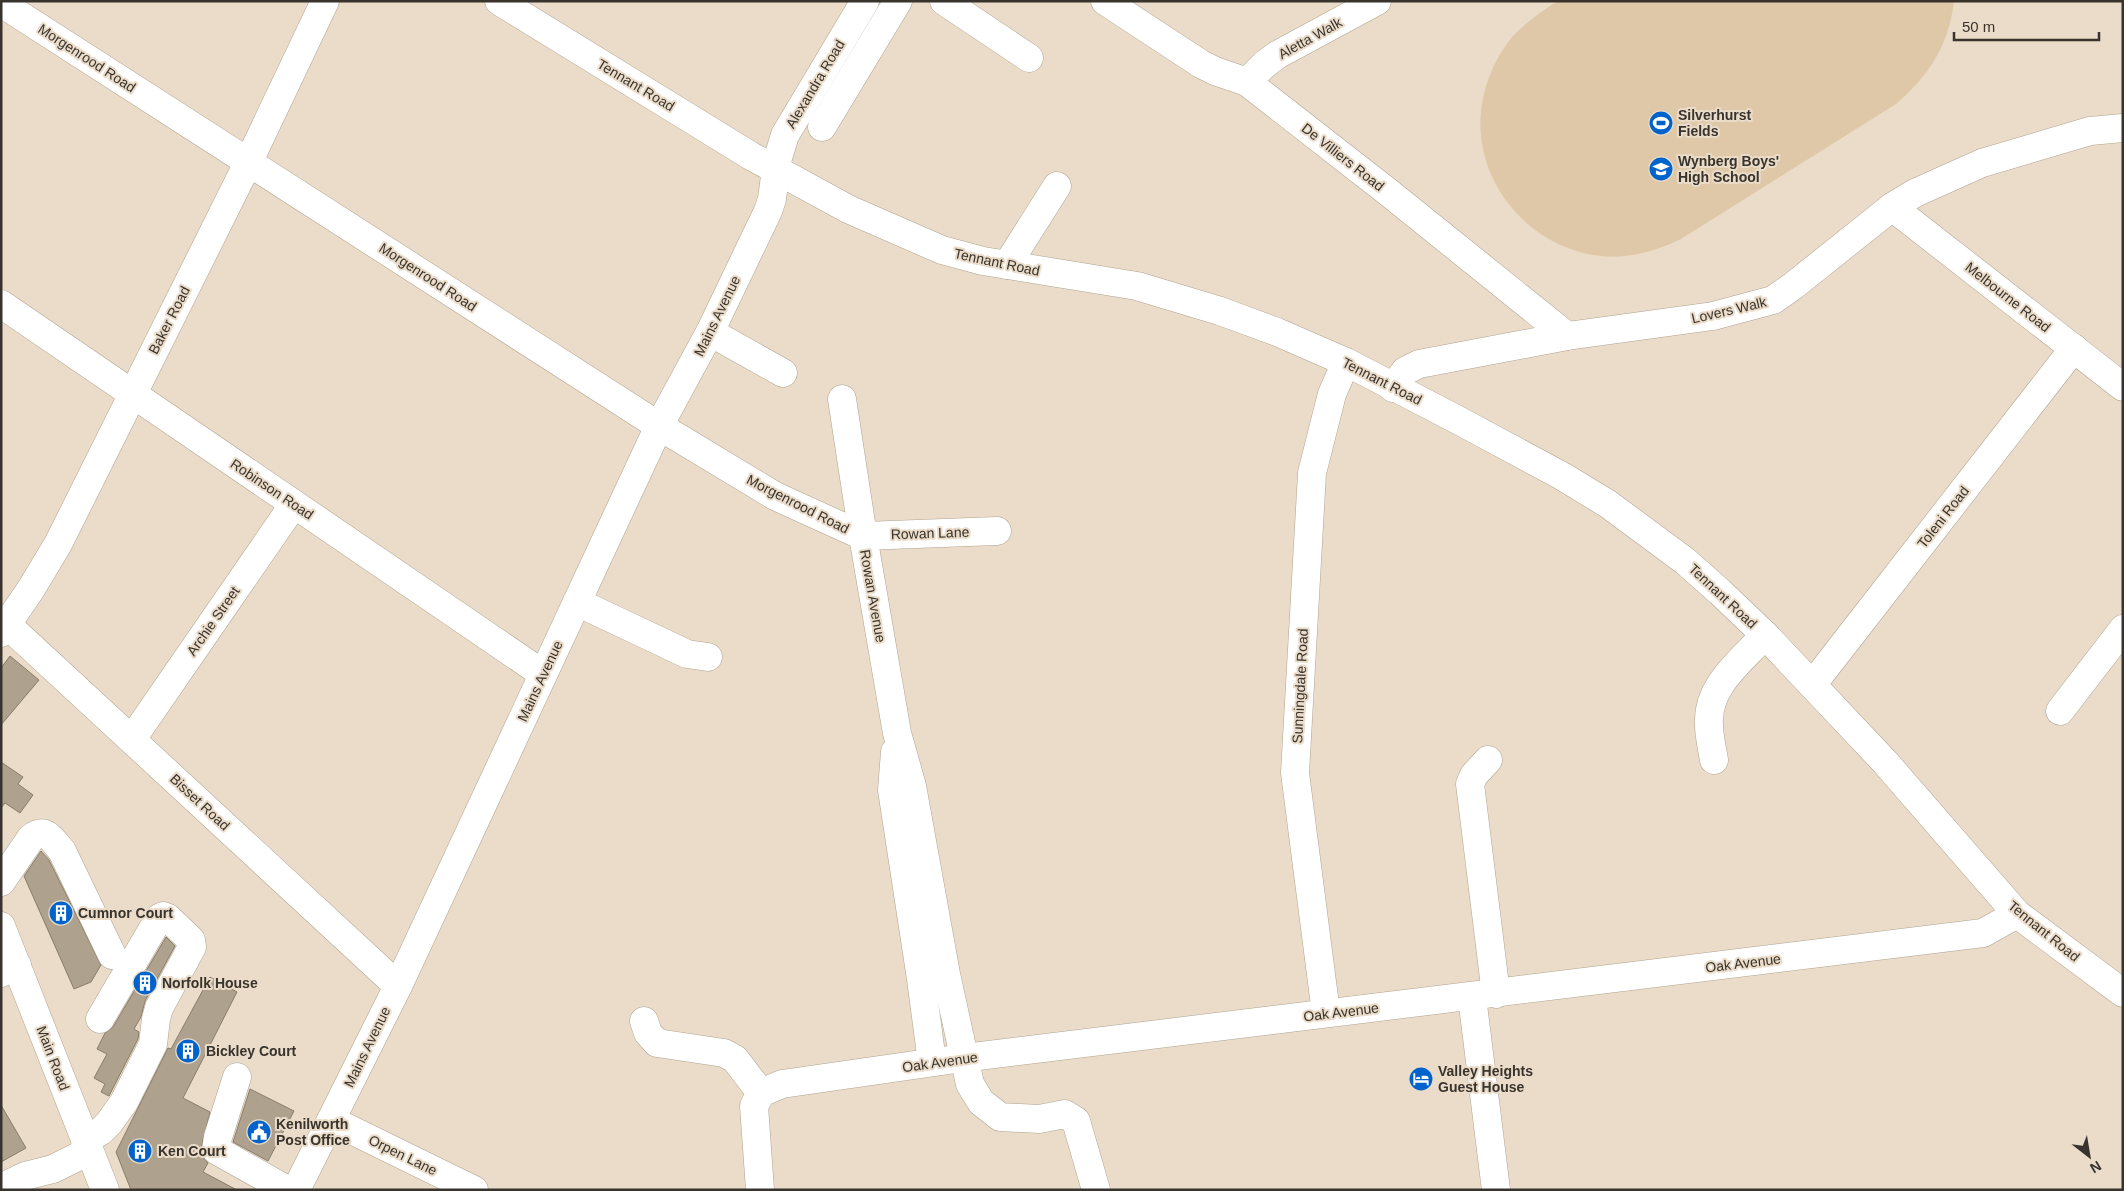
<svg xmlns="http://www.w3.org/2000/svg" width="2124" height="1191" viewBox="0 0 2124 1191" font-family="Arial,sans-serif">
  <rect width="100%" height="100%" fill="#eadcc9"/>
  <path fill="#dfc8a7" d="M1558 1H1954C1949 45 1929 76 1896 104L1681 239C1656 251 1629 259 1601 256 1527 248 1470 178 1482 104 1486 79 1497 55 1513 36 1526 22 1542 11 1558 1Z"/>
  <g fill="#aea18e" stroke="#897d6b">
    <polygon points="10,656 39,680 1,725 1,668"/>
    <polygon points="1,762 23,777 18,784 33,795 20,813 5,803 1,808"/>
    <polygon points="41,851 49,860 101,965 91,982 74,989 24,876"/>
    <polygon points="166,937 175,946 145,1001 141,1017 134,1029 139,1032 138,1039 109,1096 101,1092 105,1084 94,1078 107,1054 97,1049 105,1033 113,1027"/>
    <polygon points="210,977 237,992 183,1098 210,1112 201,1148 202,1156 208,1163 203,1172 237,1190 131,1190 116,1152 168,1048 171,1049"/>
    <polygon points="250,1089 294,1111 268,1161 233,1142"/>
    <polygon points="1,1105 26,1148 1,1162"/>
  </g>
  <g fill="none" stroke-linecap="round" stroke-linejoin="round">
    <defs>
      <g id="minor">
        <polyline points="944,1 1029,58"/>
        <polyline points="1105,1 1201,64 1215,71 1247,82 1388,192 1567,336"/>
        <polyline points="1,3 659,426 775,496 863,536 997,531"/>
        <polyline points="1247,82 1265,64 1277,55 1377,1"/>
        <polyline points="822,127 898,1"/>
        <polyline points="1892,207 2123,387"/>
        <polyline points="1007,265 1057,186"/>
        <polyline points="1,304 543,674"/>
        <polyline points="710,332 783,373"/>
        <polyline points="1393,388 1405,371 1419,364 1567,336 1713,316 1773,300 1793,286 1892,207 1915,193 1982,163 2090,131 2123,128"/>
        <polyline points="842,399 863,536 897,733 912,786 946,974 970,1084 981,1102 1000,1117 1039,1119 1065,1114 1076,1121 1096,1190"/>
        <polyline points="577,602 687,654 708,657"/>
        <polyline points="1,619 398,986"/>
        <polyline points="1,633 31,589 58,544 249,161 325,1"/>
        <polyline points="1812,685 2074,348"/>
        <polyline points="2060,711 2123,629"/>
        <polyline points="132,739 294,504"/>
        <polyline points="895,752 892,790 921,979 932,1062"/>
        <polyline points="1488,760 1474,775 1470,784 1496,994"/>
        <path d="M1714 760C1712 748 1709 736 1709 725 1706 687 1741 661 1765 635"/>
        <path d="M1 882 31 838C46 826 52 840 62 851L112 955"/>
        <polyline points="1,973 17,965"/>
        <polyline points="1472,997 1496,1190"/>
        <polyline points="1326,1013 1295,773 1312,473 1332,394 1346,362"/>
        <polyline points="644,1021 648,1033 657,1043 724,1053 735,1059 761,1093"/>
        <polyline points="237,1077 218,1137 216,1150 287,1190"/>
        <polyline points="331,1120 474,1190"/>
        <polyline points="85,1140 101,1131 109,1123 124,1102 153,1044 156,1019 159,1008 192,947 191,940 168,918 163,916 159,918 100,1019"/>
        <polyline points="1,1188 25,1176 53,1169 89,1151"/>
        <polyline points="296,1190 398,986 659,426 710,332 768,211 772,199 777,161 785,135 865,1"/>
        <polyline points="760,1190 754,1106 761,1093 782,1084 963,1058 1983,933 2017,914"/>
      </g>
      <g id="major">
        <polyline points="499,1 751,156 848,209 942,250 983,261 1137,286 1220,311 1277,332 1346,362 1456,419 1562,476 1608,504 1685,561 1720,592 1765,635 1885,762 2017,914 2123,993"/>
        <polyline points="1,926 105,1190"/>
      </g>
    </defs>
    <use href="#minor" stroke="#b0a390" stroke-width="29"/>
    <use href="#major" stroke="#b0a390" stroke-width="29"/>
    <use href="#minor" stroke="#fff" stroke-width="28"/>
    <use href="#major" stroke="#fff" stroke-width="28"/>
  </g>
  <defs>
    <symbol id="stadium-disc" viewBox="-11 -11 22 22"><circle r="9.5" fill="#0063cc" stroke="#eadcc9"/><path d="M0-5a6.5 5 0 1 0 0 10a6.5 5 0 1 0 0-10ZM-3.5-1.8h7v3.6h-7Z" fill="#fff"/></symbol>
    <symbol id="school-disc" viewBox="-11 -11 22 22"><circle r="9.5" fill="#0063cc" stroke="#eadcc9"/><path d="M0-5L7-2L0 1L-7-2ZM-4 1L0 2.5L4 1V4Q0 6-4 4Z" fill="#fff"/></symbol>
    <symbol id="building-disc" viewBox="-11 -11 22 22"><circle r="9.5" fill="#0063cc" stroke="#eadcc9"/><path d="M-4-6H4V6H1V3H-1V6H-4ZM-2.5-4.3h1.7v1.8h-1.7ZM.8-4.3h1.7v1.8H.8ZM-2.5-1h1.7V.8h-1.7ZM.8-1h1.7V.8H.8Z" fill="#fff"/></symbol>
    <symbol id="hotel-disc" viewBox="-11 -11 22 22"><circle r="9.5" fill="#0063cc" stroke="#eadcc9"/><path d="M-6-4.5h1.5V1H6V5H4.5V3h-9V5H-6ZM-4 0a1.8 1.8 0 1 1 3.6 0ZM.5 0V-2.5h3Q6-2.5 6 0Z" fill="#fff"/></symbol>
    <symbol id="civic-disc" viewBox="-11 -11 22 22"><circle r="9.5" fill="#0063cc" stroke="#eadcc9"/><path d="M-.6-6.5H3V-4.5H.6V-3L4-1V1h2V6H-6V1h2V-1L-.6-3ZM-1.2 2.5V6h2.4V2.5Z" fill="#fff"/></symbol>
  </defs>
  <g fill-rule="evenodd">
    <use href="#stadium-disc" x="1647" y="109" width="28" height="28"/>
    <use href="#school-disc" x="1647" y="155" width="28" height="28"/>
    <use href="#building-disc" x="47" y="899" width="28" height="28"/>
    <use href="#building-disc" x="131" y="969" width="28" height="28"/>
    <use href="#building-disc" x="174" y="1037" width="28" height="28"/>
    <use href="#hotel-disc" x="1407" y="1065" width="28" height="28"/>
    <use href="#civic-disc" x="245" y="1118" width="28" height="28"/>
    <use href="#building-disc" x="126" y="1137" width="28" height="28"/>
  </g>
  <g text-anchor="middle" stroke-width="4" stroke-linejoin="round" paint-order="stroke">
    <g font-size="14" fill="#38332c" stroke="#eadcc9">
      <text transform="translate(1310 38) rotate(-29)" y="5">Aletta Walk</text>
      <text transform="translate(87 58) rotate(33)" y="5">Morgenrood Road</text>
      <text transform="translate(815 84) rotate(-59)" y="5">Alexandra Road</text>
      <text transform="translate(636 85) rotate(31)" y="5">Tennant Road</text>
      <text transform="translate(1343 157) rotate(38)" y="5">De Villiers Road</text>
      <text transform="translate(997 262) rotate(12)" y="5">Tennant Road</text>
      <text transform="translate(428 277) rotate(33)" y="5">Morgenrood Road</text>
      <text transform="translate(2008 297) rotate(38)" y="5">Melbourne Road</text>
      <text transform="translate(1729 310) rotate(-13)" y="5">Lovers Walk</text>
      <text transform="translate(717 316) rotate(-64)" y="5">Mains Avenue</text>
      <text transform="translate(169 320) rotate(-63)" y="5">Baker Road</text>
      <text transform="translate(1382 381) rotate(27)" y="5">Tennant Road</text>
      <text transform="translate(272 489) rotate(34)" y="5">Robinson Road</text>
      <text transform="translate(798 504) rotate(27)" y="5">Morgenrood Road</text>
      <text transform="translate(1943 517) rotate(-52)" y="5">Toleni Road</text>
      <text transform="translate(930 533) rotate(-2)" y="5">Rowan Lane</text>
      <text transform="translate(873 596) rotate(80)" y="5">Rowan Avenue</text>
      <text transform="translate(1723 596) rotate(43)" y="5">Tennant Road</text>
      <text transform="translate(213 621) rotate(-55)" y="5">Archie Street</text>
      <text transform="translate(540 681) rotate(-65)" y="5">Mains Avenue</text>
      <text transform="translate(1300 686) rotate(-87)" y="5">Sunningdale Road</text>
      <text transform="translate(200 802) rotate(43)" y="5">Bisset Road</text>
      <text transform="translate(2044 931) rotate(39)" y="5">Tennant Road</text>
      <text transform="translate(1743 963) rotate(-7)" y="5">Oak Avenue</text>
      <text transform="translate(1341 1012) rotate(-7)" y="5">Oak Avenue</text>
      <text transform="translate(367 1047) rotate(-64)" y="5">Mains Avenue</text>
      <text transform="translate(53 1058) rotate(69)" y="5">Main Road</text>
      <text transform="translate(940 1062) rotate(-8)" y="5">Oak Avenue</text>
      <text transform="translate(403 1155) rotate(26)" y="5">Orpen Lane</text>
    </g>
    <g font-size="14" font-weight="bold" fill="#38332c" stroke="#eadcc9" text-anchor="start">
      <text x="1678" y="120">Silverhurst<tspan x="1678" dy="16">Fields</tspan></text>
      <text x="1678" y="166">Wynberg Boys'<tspan x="1678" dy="16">High School</tspan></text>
      <text x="78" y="918">Cumnor Court</text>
      <text x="162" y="988">Norfolk House</text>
      <text x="206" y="1056">Bickley Court</text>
      <text x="1438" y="1076">Valley Heights<tspan x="1438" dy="16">Guest House</tspan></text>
      <text x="276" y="1129">Kenilworth<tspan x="276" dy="16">Post Office</tspan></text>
      <text x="158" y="1156">Ken Court</text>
    </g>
  </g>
  <rect width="2124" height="1191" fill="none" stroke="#38332c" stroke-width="5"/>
  <g transform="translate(2089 1156) rotate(149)" stroke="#eadcc9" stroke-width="4" paint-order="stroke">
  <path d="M0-4L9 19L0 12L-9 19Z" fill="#38332c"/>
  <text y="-8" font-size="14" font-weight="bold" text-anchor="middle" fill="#38332c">N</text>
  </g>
  <path d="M1954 32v8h145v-8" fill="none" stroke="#38332c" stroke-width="2.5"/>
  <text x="1962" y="32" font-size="15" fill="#38332c" stroke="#eadcc9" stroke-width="4" paint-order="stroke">50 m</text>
</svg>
